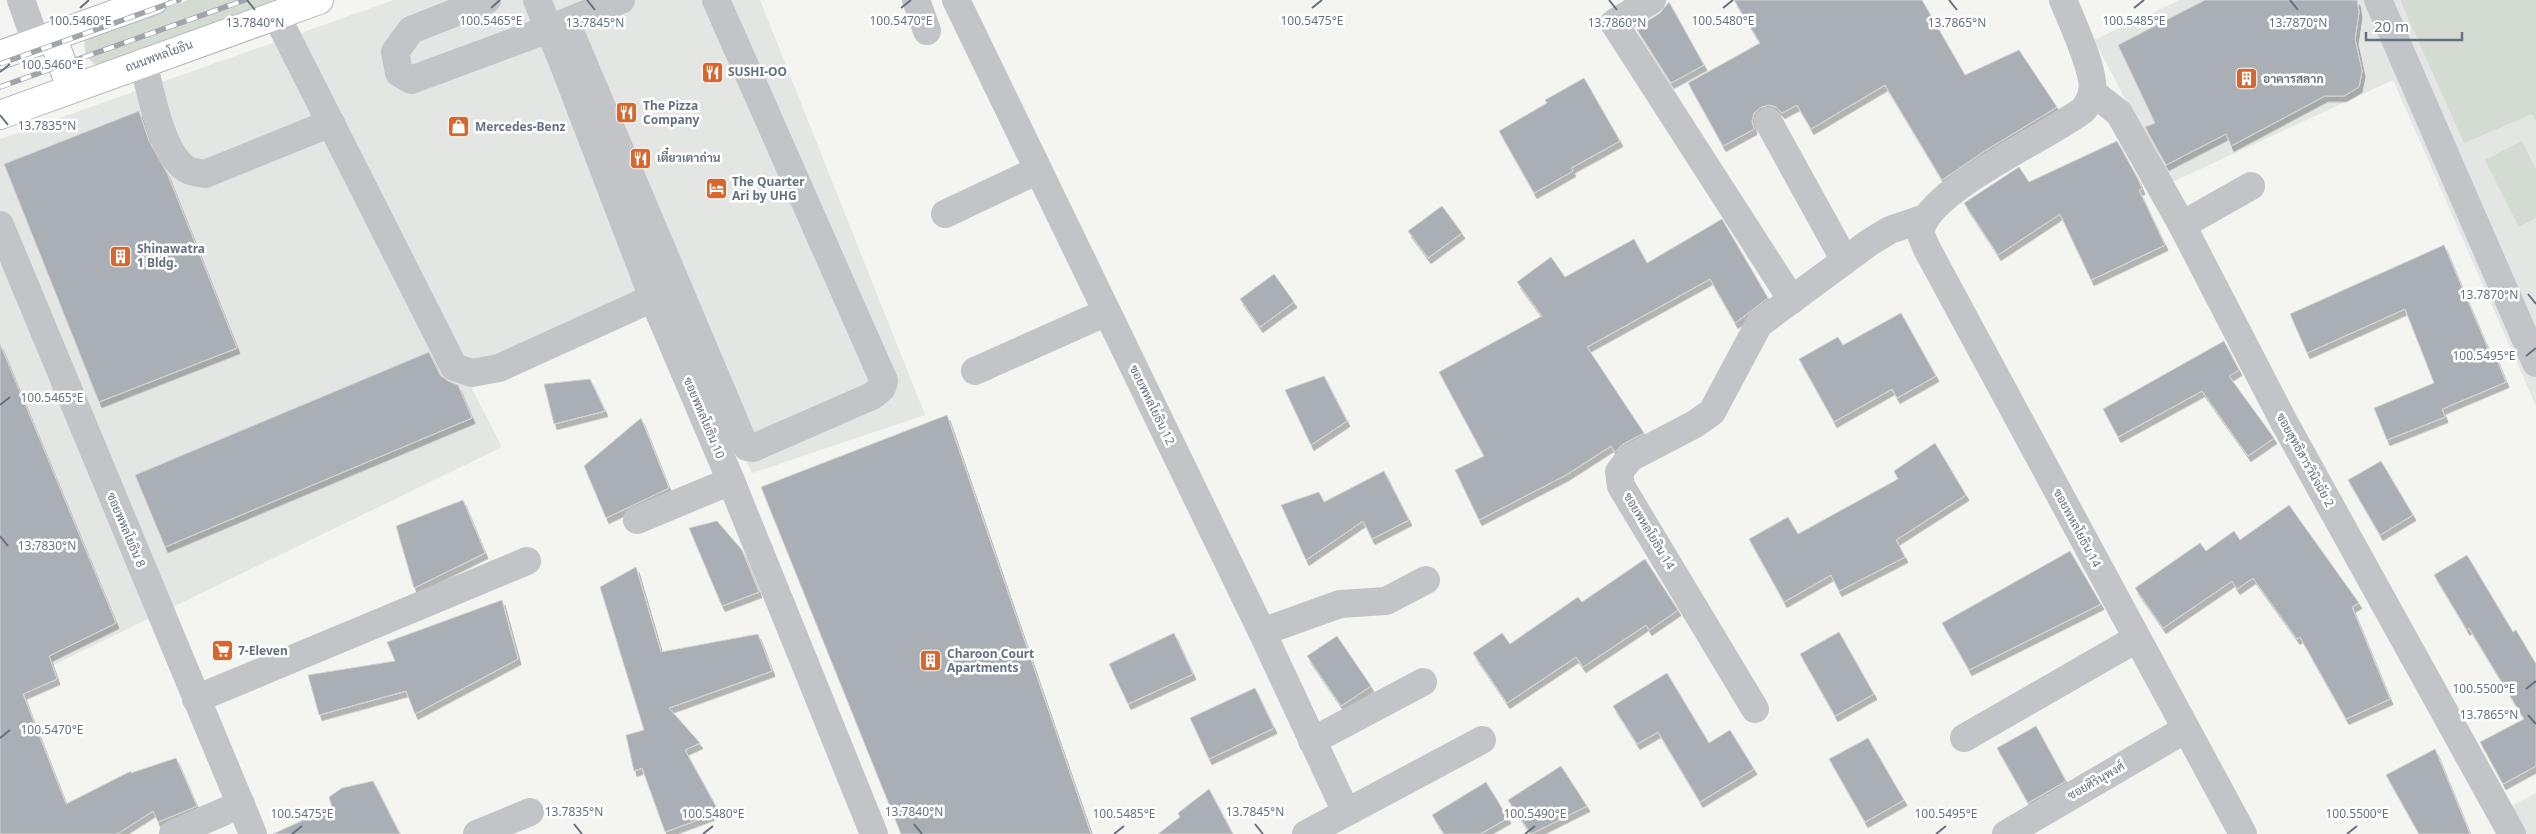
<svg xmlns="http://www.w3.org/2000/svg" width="2536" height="834" viewBox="0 0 2536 834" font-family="'Noto Sans',Sarabun,sans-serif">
  <defs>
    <filter id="shadow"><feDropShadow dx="3" dy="5.5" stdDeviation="0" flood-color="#0004"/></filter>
  </defs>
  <rect width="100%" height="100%" fill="#f4f4f1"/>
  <g fill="#e4e6e4">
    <polygon points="394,0 760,0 925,415 752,473 674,304 470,385 502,447 0,691 0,139"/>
    <polygon points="2180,0 2536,0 2536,406 2393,80 2170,183 2094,40"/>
    <polygon points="2536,793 2536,834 2526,834 2511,806"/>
  </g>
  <g fill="#d4dbd2">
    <path d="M188 0H281L99 67C86 59 83 52 85 37Z"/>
    <polygon points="2400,0 2536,0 2536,121 2532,114 2464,143"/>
    <polygon points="2522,141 2536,170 2536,218 2519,227 2485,160"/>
  </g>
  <g fill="#a9afb5" stroke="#d5d5d3" filter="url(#shadow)">
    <polygon points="1734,0 1922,0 1965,75 2019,50 2057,107 1983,152 1942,180 1885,85 1811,129 1797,105 1782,113 1776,107 1769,105 1761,107 1754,113 1752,121 1754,129 1723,146 1688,83 1760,43"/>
    <polygon points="2205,0 2357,0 2359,12 2355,39 2362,71 2359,87 2344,96 2325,96 2231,146 2226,134 2166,165 2145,127 2155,123 2118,45"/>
    <polygon points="1669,2 1704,65 1671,83 1636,28 1660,13"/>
    <polygon points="1584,78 1620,141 1571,168 1573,171 1534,193 1499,131 1547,103 1545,100"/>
    <polygon points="139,111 149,141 167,173 237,348 99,402 4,164"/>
    <polygon points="2117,141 2138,179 2142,189 2139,190 2165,245 2091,280 2060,214 1998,255 1964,203 2019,167 2029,182"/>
    <polygon points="1442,206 1462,233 1428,258 1408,231"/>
    <polygon points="1722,219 1768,298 1735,323 1710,279 1587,347 1644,433 1623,444 1615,452 1611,446 1566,475 1479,520 1455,470 1484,456 1439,372 1542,316 1517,282 1551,257 1565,277 1634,239 1647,263"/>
    <polygon points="2444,245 2489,351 2493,350 2506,382 2442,409 2445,417 2387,440 2374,408 2434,383 2405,309 2307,353 2290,314"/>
    <polygon points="1274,274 1294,302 1260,327 1240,299"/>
    <polygon points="1901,313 1936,376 1897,398 1892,389 1834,422 1799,359 1838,337 1843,345"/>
    <polygon points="2224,341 2239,370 2229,376 2274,438 2248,456 2202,391 2118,437 2103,409"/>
    <polygon points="0,344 116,623 49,656 57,679 23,694 66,804 131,771 131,773 176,758 197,806 158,822 153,811 117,834 0,834"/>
    <polygon points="429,352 440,375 448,381 458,385 472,418 165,547 135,475"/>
    <polygon points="1324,376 1347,421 1311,445 1285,390"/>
    <polygon points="590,379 605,411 554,424 544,384"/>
    <polygon points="947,415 1091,834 901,834 761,487"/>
    <polygon points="641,418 669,488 606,518 584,466"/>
    <polygon points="1935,443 1966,495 1896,540 1905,557 1839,591 1831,575 1784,602 1749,539 1788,517 1798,534 1898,479 1894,471"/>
    <polygon points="2381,461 2413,515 2380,535 2348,480"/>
    <polygon points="1384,471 1409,520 1372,539 1363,521 1306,560 1281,505 1319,492 1324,502"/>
    <polygon points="463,500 485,553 414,588 396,526"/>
    <polygon points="2289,505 2359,603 2352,607 2390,699 2346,719 2300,637 2297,639 2253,578 2237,589 2232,581 2163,628 2135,588 2200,543 2206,551 2234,531 2240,540"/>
    <polygon points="717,521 742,550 759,592 722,606 689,528"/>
    <polygon points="2070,551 2101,604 1969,670 1942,623"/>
    <polygon points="2467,555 2513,632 2516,630 2536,664 2536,766 2503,784 2480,742 2524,719 2469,628 2467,630 2434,575"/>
    <polygon points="1645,559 1678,610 1649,630 1646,625 1583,667 1576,657 1507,703 1473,653 1502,633 1510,644 1578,597 1582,602"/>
    <polygon points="636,567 661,652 758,634 772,671 669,708 700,743 685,750 719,812 665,832 642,768 634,771 626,735 644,730 600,587"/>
    <polygon points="502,600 518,659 415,714 406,691 319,715 308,675 395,661 387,642"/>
    <polygon points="1839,632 1874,694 1835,716 1800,654"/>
    <polygon points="1174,633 1193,674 1128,704 1109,664"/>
    <polygon points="1337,636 1371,686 1341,706 1307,656"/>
    <polygon points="1667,673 1709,743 1730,730 1754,769 1700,802 1658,732 1637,744 1613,706"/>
    <polygon points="1255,688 1274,728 1209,759 1190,718"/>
    <polygon points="2036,726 2066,781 2028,803 1997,748"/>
    <polygon points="1868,738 1904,800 1865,822 1829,759"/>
    <polygon points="2435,749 2470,834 2419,834 2386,775"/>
    <polygon points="1561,766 1587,806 1531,834 1508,800"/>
    <polygon points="373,781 400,834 273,834 332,807 329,797 342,788"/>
    <polygon points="1486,782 1508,818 1480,834 1444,834 1432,815"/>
    <polygon points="1209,789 1233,834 1158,834 1180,817 1178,813"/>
  </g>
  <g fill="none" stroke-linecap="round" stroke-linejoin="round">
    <defs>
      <g id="major">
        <polyline points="52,36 71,88"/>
        <polyline points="0,55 154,0"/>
        <polyline points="0,115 319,0"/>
      </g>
    </defs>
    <use href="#major" stroke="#b3b6ba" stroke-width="30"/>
    <g stroke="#c2c4c8" stroke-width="28">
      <polyline points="21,0 36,42"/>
      <polyline points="487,0 411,30 395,52 399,73 411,80 565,23"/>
      <polyline points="537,0 565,68 653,298 731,481 874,834"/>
      <polyline points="621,0 566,22 742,439 747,447 753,448 872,396 882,388 884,381 716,0"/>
      <polyline points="916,0 927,31"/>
      <polyline points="956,0 1262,632 1346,812"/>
      <polyline points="1652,0 1614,23 1792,300"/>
      <path d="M2063 0C2071 20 2097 74 2092 94 2090 99 2086 107 2083 110 2052 135 1923 192 1921 232 1921 237 1925 244 1927 249L2243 834"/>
      <polyline points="2378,0 2536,363"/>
      <polyline points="276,15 454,367 472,373 499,368 653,298"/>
      <path d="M143 62C151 91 160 151 186 169 191 172 199 173 205 174L331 123"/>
      <polyline points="2092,92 2119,113 2182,225 2284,422 2512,834"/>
      <polyline points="1768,121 1844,259"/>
      <polyline points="945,214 1038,170"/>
      <polyline points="0,225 253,834"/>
      <polyline points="2182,225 2251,186"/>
      <polyline points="975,371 1107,312"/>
      <polyline points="637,520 731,481"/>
      <polyline points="1262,632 1340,604 1386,601 1426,580"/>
      <polyline points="196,699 527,561"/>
      <polyline points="1755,709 1621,486 1619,472 1630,458 1695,424 1712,412 1759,324 1870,242 1890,230 1925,218"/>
      <polyline points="1964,738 2136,639"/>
      <polyline points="1312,741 1423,682"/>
      <polyline points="173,834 241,804"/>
      <polyline points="477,834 530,812"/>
      <polyline points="1306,834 1482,740"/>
      <polyline points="2006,834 2186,729"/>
    </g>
    <use href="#major" stroke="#fff" stroke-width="28"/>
    <defs>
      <g id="rail">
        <polyline points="0,64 179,0"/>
        <polyline points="0,87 245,0"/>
      </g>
    </defs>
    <use href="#rail" stroke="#a1a5ab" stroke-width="5.5"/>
    <use href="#rail" stroke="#fff" stroke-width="4" stroke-dasharray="11" stroke-linecap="butt"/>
  </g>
  <path fill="none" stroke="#657180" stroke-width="2" d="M247 0 255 10M587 0 595 10M1609 0 1617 10M1949 0 1957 10M2290 0 2298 10M80 8 89 0M491 8 500 0M901 8 911 0M1312 8 1322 0M1723 8 1733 0M2134 8 2144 0M0 72 10 64M0 115 8 125M2528 294 2536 304M2526 356 2536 348M0 405 10 397M0 536 8 546M2526 689 2536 681M2528 715 2536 724M0 738 10 730M574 824 582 834M914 824 922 834M1255 824 1263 834M292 834 302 826M703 834 713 826M1114 834 1124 826M1525 834 1535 826M1936 834 1946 826M2347 834 2357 826"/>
  <defs>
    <symbol id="restaurant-square" viewBox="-11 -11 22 22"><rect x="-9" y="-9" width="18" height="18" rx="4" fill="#d8672d" stroke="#fff"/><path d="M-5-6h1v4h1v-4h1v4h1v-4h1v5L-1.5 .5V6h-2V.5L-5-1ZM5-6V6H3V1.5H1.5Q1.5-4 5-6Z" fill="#fff"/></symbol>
    <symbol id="building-square" viewBox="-11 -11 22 22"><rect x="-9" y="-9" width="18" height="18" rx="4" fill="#d8672d" stroke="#fff"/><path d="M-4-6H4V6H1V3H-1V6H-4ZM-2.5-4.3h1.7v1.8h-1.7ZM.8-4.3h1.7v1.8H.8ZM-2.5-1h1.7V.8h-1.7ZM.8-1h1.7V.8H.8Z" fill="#fff"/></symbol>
    <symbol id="shop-square" viewBox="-11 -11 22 22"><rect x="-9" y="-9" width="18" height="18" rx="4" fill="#d8672d" stroke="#fff"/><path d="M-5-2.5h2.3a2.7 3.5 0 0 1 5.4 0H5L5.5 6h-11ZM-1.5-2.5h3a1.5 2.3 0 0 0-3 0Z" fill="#fff"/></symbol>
    <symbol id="hotel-square" viewBox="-11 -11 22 22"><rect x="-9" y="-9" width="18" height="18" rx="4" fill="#d8672d" stroke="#fff"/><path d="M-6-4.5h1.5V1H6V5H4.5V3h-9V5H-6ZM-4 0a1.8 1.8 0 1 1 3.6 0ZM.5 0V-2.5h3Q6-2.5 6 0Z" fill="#fff"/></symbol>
    <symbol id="supermarket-square" viewBox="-11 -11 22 22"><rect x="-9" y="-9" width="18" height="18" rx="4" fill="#d8672d" stroke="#fff"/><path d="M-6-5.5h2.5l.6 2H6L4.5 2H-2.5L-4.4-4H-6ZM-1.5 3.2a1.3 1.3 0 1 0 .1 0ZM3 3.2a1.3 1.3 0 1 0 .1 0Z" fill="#fff"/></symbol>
  </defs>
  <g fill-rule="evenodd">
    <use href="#restaurant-square" x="700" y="60" width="25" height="25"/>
    <use href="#building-square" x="2234" y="66" width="25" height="25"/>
    <use href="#restaurant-square" x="614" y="100" width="25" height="25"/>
    <use href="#shop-square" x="446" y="114" width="25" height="25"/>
    <use href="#restaurant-square" x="628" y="146" width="25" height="25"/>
    <use href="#hotel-square" x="704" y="176" width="25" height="25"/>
    <use href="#building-square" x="108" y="244" width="25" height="25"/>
    <use href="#supermarket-square" x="210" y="638" width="25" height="25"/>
    <use href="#building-square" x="918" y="648" width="25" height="25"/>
  </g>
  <g text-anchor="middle" stroke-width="5" stroke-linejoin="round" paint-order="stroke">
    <g font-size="12" fill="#657180" stroke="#fff">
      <text transform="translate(159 56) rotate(-20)" y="4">ถนนพหลโยธิน</text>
      <text transform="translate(1152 405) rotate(64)" y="4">ซอยพหลโยธิน 12</text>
      <text transform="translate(704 418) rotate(67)" y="4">ซอยพหลโยธิน 10</text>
      <text transform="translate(2305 460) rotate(61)" y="4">ซอยสุทธิสารวินิจฉัย 2</text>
      <text transform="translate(2077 528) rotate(62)" y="4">ซอยพหลโยธิน 14</text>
      <text transform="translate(126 530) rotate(67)" y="4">ซอยพหลโยธิน 8</text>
      <text transform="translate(1649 531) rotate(59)" y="4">ซอยพหลโยธิน 14</text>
      <text transform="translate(2096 781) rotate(-30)" y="4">ซอยศิรินุพงศ์</text>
    </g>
    <g font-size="12" font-weight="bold" fill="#657180" stroke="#fff" text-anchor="start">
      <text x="728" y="76">SUSHI-OO</text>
      <text x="2263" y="83">อาคารสลาก</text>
      <text x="643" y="110">The Pizza<tspan x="643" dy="14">Company</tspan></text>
      <text x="475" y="131">Mercedes-Benz</text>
      <text x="657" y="162">เตี๋ยวเตาถ่าน</text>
      <text x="732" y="186">The Quarter<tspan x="732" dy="14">Ari by UHG</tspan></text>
      <text x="137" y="253">Shinawatra<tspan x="137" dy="14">1 Bldg.</tspan></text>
      <text x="238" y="655">7-Eleven</text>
      <text x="947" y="658">Charoon Court<tspan x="947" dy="14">Apartments</tspan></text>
    </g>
  </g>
  <g font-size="12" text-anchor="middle" fill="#657180" stroke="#fff" stroke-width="5" stroke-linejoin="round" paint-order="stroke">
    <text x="491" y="25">100.5465°E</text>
    <text x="1312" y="25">100.5475°E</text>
    <text x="1723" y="25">100.5480°E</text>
    <text x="2134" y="25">100.5485°E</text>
    <text x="80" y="25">100.5460°E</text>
    <text x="901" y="25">100.5470°E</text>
    <text x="255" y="27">13.7840°N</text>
    <text x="595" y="27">13.7845°N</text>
    <text x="1617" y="27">13.7860°N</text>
    <text x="1957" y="27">13.7865°N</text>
    <text x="2298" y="27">13.7870°N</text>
    <text x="52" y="69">100.5460°E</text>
    <text x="47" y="130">13.7835°N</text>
    <text x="2489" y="299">13.7870°N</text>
    <text x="2484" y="360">100.5495°E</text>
    <text x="52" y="402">100.5465°E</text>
    <text x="47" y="550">13.7830°N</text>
    <text x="2484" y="693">100.5500°E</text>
    <text x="2489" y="719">13.7865°N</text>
    <text x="52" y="734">100.5470°E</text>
    <text x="574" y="816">13.7835°N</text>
    <text x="914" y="816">13.7840°N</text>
    <text x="1255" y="816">13.7845°N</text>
    <text x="302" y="818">100.5475°E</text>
    <text x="713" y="818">100.5480°E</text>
    <text x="1124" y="818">100.5485°E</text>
    <text x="1535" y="818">100.5490°E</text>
    <text x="1946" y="818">100.5495°E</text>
    <text x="2357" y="818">100.5500°E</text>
  </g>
  <path d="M2366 32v8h96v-8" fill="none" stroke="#657180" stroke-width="2.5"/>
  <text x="2374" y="32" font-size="15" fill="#657180" stroke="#ffffff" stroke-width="4" paint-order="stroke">20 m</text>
</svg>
